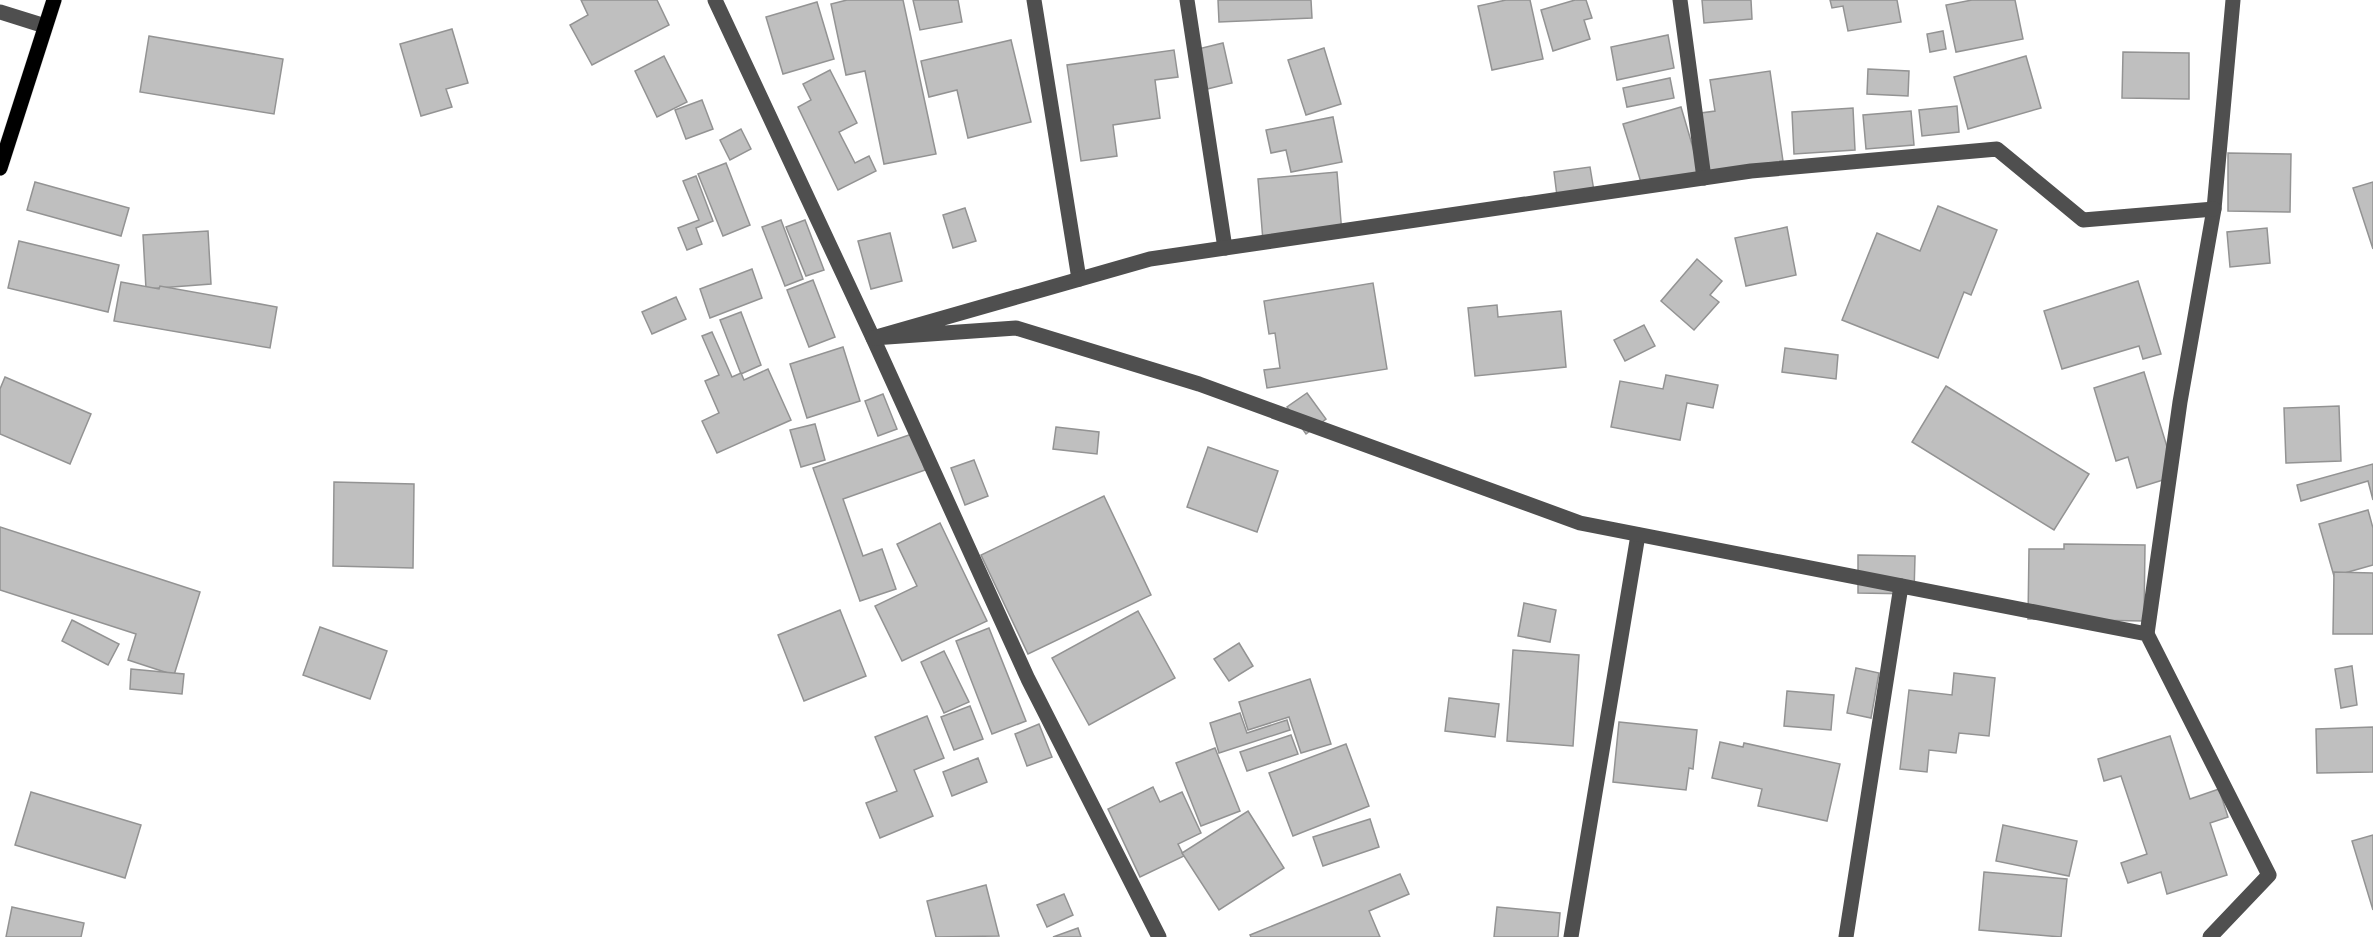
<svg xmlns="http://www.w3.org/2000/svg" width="2373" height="937" viewBox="0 0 2373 937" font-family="Cabin,sans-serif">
  <rect width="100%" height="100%" fill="#fff"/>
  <g fill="#bfbfbf" stroke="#939393" stroke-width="1.5">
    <polygon points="581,0 657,0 669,25 592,65 570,25 588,15"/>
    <polygon points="847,0 903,0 936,154 884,164 865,71 846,75 831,4"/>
    <polygon points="913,0 958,0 962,22 920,30"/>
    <polygon points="1218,0 1311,0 1312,18 1219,22"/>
    <polygon points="1506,0 1530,0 1543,59 1492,70 1478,6"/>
    <polygon points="1575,0 1586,0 1592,18 1584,20 1590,39 1553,51 1541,10"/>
    <polygon points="1702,0 1751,0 1752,19 1704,23"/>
    <polygon points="1830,0 1897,0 1901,22 1848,31 1843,6 1832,8"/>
    <polygon points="1972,0 2015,0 2023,39 1956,52 1946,5"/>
    <polygon points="817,2 834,59 783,74 766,17"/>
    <polygon points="452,29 468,83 446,89 452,107 421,116 400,44"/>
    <polygon points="1943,31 1946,49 1930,52 1927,34"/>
    <polygon points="1668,35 1674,68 1617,80 1611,47"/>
    <polygon points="149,36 283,59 274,114 140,92"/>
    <polygon points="1011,40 1031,122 968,138 957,90 929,97 921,61"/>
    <polygon points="1223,43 1232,83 1207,89 1198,49"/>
    <polygon points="1324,48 1341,104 1306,115 1288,60"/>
    <polygon points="1174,50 1178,77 1155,80 1160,118 1113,125 1117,156 1081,161 1067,65"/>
    <polygon points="2123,52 2189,53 2189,99 2122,98"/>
    <polygon points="664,56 687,102 657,117 635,71"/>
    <polygon points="2026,56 2041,108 1968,129 1954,77"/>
    <polygon points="1868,69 1909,71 1908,96 1867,94"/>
    <polygon points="830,70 857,123 839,132 855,163 869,156 876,171 838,190 798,107 811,100 803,84"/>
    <polygon points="1770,71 1783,161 1709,172 1701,113 1715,111 1710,80"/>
    <polygon points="1670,78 1674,98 1627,107 1623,88"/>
    <polygon points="702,100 713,129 686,139 675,110"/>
    <polygon points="1957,106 1959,132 1922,136 1919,110"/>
    <polygon points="1681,107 1701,175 1644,192 1623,124"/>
    <polygon points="1853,108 1855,150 1794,154 1792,112"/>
    <polygon points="1911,111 1914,145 1866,149 1863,115"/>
    <polygon points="1333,117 1342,162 1291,172 1286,150 1271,153 1266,130"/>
    <polygon points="741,129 751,149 730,160 720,140"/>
    <polygon points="2228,153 2291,154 2290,212 2228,211"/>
    <polygon points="726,163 750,225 723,236 698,174"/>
    <polygon points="1590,167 1594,191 1557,196 1554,172"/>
    <polygon points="1337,172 1342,234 1263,241 1258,179"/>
    <polygon points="696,176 713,221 696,228 702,244 687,250 678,228 699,220 683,181"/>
    <polygon points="35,182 129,208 121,236 27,210"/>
    <polygon points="2373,182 2373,249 2353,188"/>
    <polygon points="1938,206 1997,230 1971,295 1964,292 1938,358 1842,320 1877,233 1920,251"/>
    <polygon points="965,208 976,241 953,248 943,215"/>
    <polygon points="781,220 803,279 785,286 762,227"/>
    <polygon points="805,220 824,270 806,276 786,227"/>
    <polygon points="1787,227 1796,275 1746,286 1735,238"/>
    <polygon points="2267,228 2270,263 2230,267 2227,232"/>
    <polygon points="208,231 211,284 146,289 143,235"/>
    <polygon points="890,233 902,281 871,289 858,241"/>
    <polygon points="19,241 119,265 108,312 8,288"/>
    <polygon points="1697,259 1722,281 1710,295 1719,302 1694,330 1661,301"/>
    <polygon points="752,269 762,298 710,318 700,289"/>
    <polygon points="813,280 835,337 809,347 787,290"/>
    <polygon points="2138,281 2161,354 2143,359 2139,346 2062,369 2044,311"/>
    <polygon points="121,282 159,289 160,286 277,307 270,348 114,321"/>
    <polygon points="1373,283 1387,369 1267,388 1264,370 1280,368 1275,333 1269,334 1264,301"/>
    <polygon points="676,297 686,319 652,334 642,312"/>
    <polygon points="1497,305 1498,317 1561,311 1566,367 1475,376 1468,308"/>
    <polygon points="741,312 761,365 741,374 720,320"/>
    <polygon points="1644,325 1655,346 1625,361 1614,340"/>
    <polygon points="712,332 732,377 741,373 744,380 768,369 791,420 717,453 702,421 719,413 705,381 719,375 702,336"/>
    <polygon points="843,347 860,401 807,418 790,364"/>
    <polygon points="1785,348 1838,355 1836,379 1782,372"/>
    <polygon points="2144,372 2176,476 2137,488 2128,457 2116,461 2094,388"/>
    <polygon points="1666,375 1718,385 1713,408 1687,403 1680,440 1611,427 1620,381 1663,389"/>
    <polygon points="5,377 91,414 70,464 0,434 0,389"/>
    <polygon points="1946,386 2089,474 2054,530 1912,442"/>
    <polygon points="1307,393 1326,419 1306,434 1287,407"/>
    <polygon points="883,394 897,429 878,436 865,401"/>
    <polygon points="2339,406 2341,461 2286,463 2284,408"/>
    <polygon points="815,424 825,460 801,467 790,430"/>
    <polygon points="1056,427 1099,432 1097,454 1053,449"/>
    <polygon points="912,434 925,470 843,499 863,556 882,549 896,589 860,601 813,468"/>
    <polygon points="1208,447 1278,471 1257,532 1187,507"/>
    <polygon points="974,460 988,496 965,505 951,468"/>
    <polygon points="2373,464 2373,500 2368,481 2301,501 2297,485"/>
    <polygon points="334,482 414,484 413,568 333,566"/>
    <polygon points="1104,496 1151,595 1028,654 981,555"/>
    <polygon points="2368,510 2373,528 2373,565 2334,576 2319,524"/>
    <polygon points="940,523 987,621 902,661 875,606 917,586 897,544"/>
    <polygon points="0,527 200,592 174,675 128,660 136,634 0,590"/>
    <polygon points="2064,544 2145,545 2144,621 2028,619 2029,549 2064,549"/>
    <polygon points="1858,555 1915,556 1914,594 1858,593"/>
    <polygon points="2334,572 2373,573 2373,634 2333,634"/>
    <polygon points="1524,603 1556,610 1550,642 1518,636"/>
    <polygon points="840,610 866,676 804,701 778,635"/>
    <polygon points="1138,611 1175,678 1089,725 1052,658"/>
    <polygon points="72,620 119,644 108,665 62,641"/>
    <polygon points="320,627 387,651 370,699 303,675"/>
    <polygon points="989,628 1026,721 992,734 956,641"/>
    <polygon points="1239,643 1253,666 1229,681 1214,659"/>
    <polygon points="1513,650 1579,655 1573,746 1507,741"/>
    <polygon points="944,651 969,702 944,713 921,662"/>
    <polygon points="2352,666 2357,705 2341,708 2335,669"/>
    <polygon points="1856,668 1879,673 1871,718 1847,713"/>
    <polygon points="131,669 184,674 182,694 130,689"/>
    <polygon points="1954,673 1995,678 1989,736 1959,733 1956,753 1929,750 1927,772 1900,769 1909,690 1952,695"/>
    <polygon points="1310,679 1331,744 1301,753 1289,717 1248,730 1239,702"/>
    <polygon points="1787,691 1834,695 1831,730 1784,726"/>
    <polygon points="1449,698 1499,704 1495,737 1445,731"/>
    <polygon points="970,706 983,739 954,750 941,717"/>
    <polygon points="1240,713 1247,733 1287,720 1290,730 1219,753 1210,723"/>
    <polygon points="927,716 944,758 914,770 933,816 880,838 866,803 897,791 875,737"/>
    <polygon points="1619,722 1697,730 1693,769 1689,768 1686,790 1613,782"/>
    <polygon points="1039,724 1052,757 1027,766 1015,734"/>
    <polygon points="2373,727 2373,772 2317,773 2316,729"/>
    <polygon points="1291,735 1298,754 1247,771 1240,752"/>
    <polygon points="2170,736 2190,799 2219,789 2228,817 2210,823 2227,875 2167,894 2161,872 2128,883 2121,863 2147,854 2121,776 2104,781 2098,759"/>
    <polygon points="1720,742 1743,747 1744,743 1840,764 1827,821 1758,806 1762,789 1712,778"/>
    <polygon points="1346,744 1369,806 1293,836 1269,773"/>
    <polygon points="1215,748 1240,811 1201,826 1176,763"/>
    <polygon points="978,758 987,782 952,796 943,772"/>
    <polygon points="1153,787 1160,802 1182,792 1201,833 1178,844 1184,856 1140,877 1108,809"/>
    <polygon points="31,792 141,825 125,878 15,845"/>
    <polygon points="1248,811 1284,868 1219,910 1182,853"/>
    <polygon points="1370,819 1379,847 1323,866 1313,837"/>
    <polygon points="2003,825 2077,841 2069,876 1996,861"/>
    <polygon points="2373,835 2373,910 2352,841"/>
    <polygon points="1984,872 2067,879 2061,937 1979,930"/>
    <polygon points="1400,874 1409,894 1369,911 1380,937 1251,937 1250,935"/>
    <polygon points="986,885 999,936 936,937 927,901"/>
    <polygon points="1064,894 1073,915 1047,927 1037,905"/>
    <polygon points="12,907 84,923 81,937 6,937"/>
    <polygon points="1497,907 1560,913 1558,937 1494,937"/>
    <polygon points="1078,928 1081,937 1053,937"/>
  </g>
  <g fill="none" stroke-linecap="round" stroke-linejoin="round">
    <defs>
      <polyline id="major" points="0,168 54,0"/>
    </defs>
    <use href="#major" stroke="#dbdbdb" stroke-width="16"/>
    <g stroke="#4f4f4f" stroke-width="15">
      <polyline points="715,0 873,338 1028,679 1159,937"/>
      <polyline points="1034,0 1079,279"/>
      <polyline points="1187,0 1225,248"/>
      <polyline points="1680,0 1704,178"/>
      <polyline points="0,12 45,26"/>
      <polyline points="2147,634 2180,402 2214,209 2233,0"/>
      <polyline points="1571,937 1638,535"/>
      <polyline points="1846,937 1901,586"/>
      <polyline points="2210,937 2269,875 2147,634 1580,523 1199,384 1016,328 873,338 1150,259 1751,171 1997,149 2083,220 2214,209"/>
    </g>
    <use href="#major" stroke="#000" stroke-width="15"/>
  </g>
</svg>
